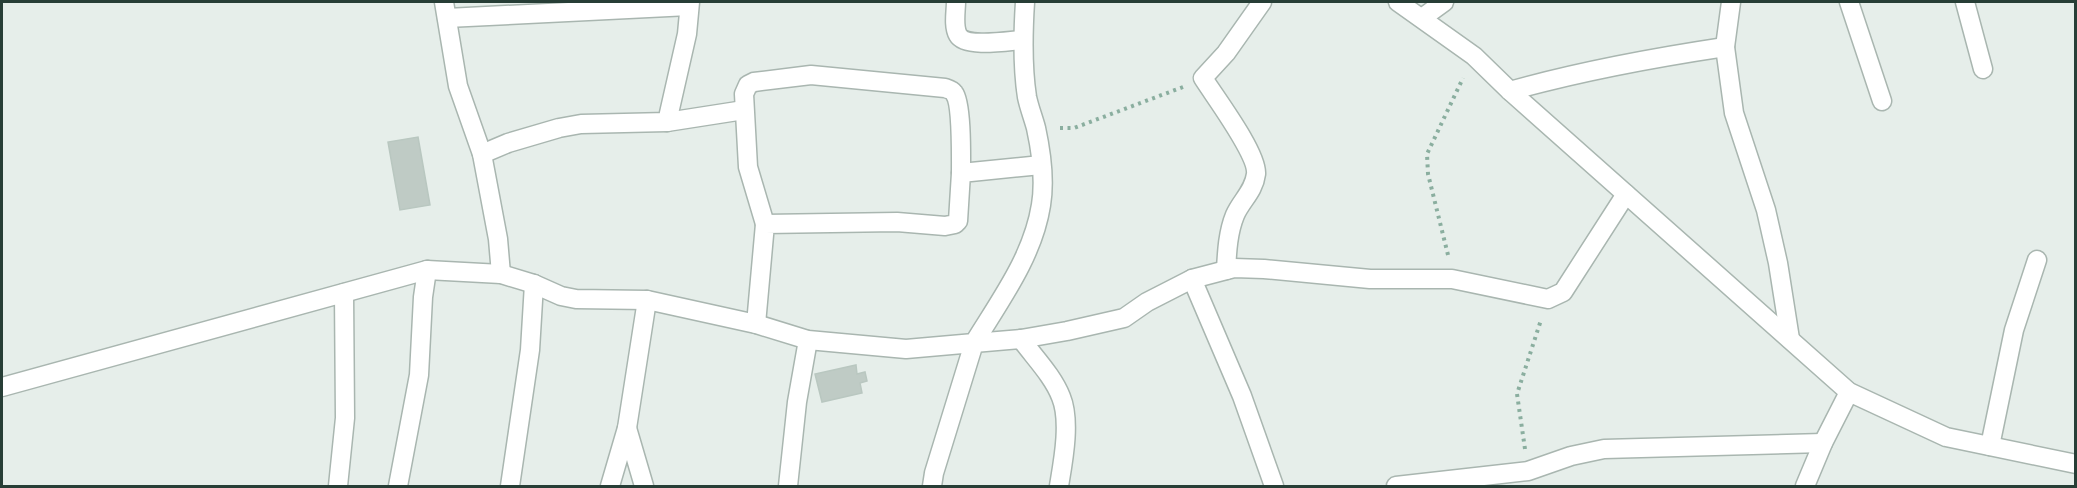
<svg xmlns="http://www.w3.org/2000/svg" width="2077" height="488" viewBox="0 0 2077 488" font-family="Helvetica,sans-serif">
  <rect width="100%" height="100%" fill="#e6eeea"/>
  <g fill="#bfcbc5" stroke="#b9c7c0" stroke-width="1.5">
    <polygon points="418,137 430,205 400,210 388,142"/>
    <polygon points="856,365 857,374 865,372 867,381 860,383 862,393 822,402 815,374"/>
  </g>
  <g fill="none" stroke-linecap="round" stroke-linejoin="round">
    <defs>
      <g id="minor">
        <polyline points="444,2 458,86 482,154 498,239 501,274"/>
        <path d="M956 2C956 11 953 26 958 35 965 48 1008 41 1022 40"/>
        <polyline points="1398,2 1474,56 1510,91 1849,392 1946,437 2076,464"/>
        <polyline points="1731,2 1725,47 1734,113 1766,210 1778,263 1790,339"/>
        <polyline points="1849,2 1882,101"/>
        <polyline points="1965,2 1983,69"/>
        <polyline points="447,18 689,6"/>
        <polyline points="1422,18 1444,2"/>
        <path d="M1510 91C1581 71 1652 58 1725 47"/>
        <polyline points="667,122 744,110"/>
        <polyline points="482,154 508,143 559,128 581,124 667,122 687,34 690,2"/>
        <path d="M765 224 748 167 744 94 748 85 754 82 811 75 945 88C948 89 952 90 954 93 962 103 961 158 961 173"/>
        <path d="M1226 270C1227 251 1228 232 1235 215 1241 201 1254 191 1256 174 1258 154 1215 97 1203 78L1226 53 1262 2"/>
        <polyline points="1192,279 1242,396 1274,486"/>
        <polyline points="756,324 765,224 897,222 945,226 955,224 958,221 961,173 1041,165"/>
        <path d="M1021 339C1034 357 1053 376 1061 397 1071 421 1063 462 1059 486"/>
        <path d="M2 387 427 270 501 274 534 284 561 296 576 299 647 300 756 324 808 340 906 349 974 343C1001 299 1033 256 1041 205 1045 181 1041 151 1036 128 1033 117 1029 107 1027 97 1022 65 1023 33 1025 2"/>
        <polyline points="627,428 644,486"/>
        <polyline points="1990,446 2014,330 2037,260"/>
        <polyline points="338,486 345,418 344,293"/>
        <polyline points="398,486 419,375 423,297 427,270"/>
        <polyline points="510,486 530,350 534,284"/>
        <polyline points="610,486 627,428 647,300"/>
        <polyline points="788,486 797,402 808,340"/>
        <polyline points="932,486 934,473 974,343 1021,339 1067,331 1124,318 1147,302 1192,279 1234,268 1264,269 1370,279 1452,279 1548,299 1563,292 1626,194"/>
        <polyline points="1396,486 1528,471 1571,456 1604,449 1823,443"/>
        <polyline points="1805,486 1823,443 1849,392"/>
      </g>
    </defs>
    <use href="#minor" stroke="#a9b6b0" stroke-width="21"/>
    <g stroke="#8aae9f" stroke-width="4" stroke-dasharray="3 4.5" stroke-linecap="butt">
      <polyline points="1060,128 1074,128 1183,87"/>
      <polyline points="1448,255 1428,174 1427,154 1463,78"/>
      <polyline points="1525,449 1517,394 1541,320"/>
    </g>
    <use href="#minor" stroke="#fff" stroke-width="18"/>
  </g>
  <rect width="2077" height="488" fill="none" stroke="#273e36" stroke-width="6"/>
</svg>
